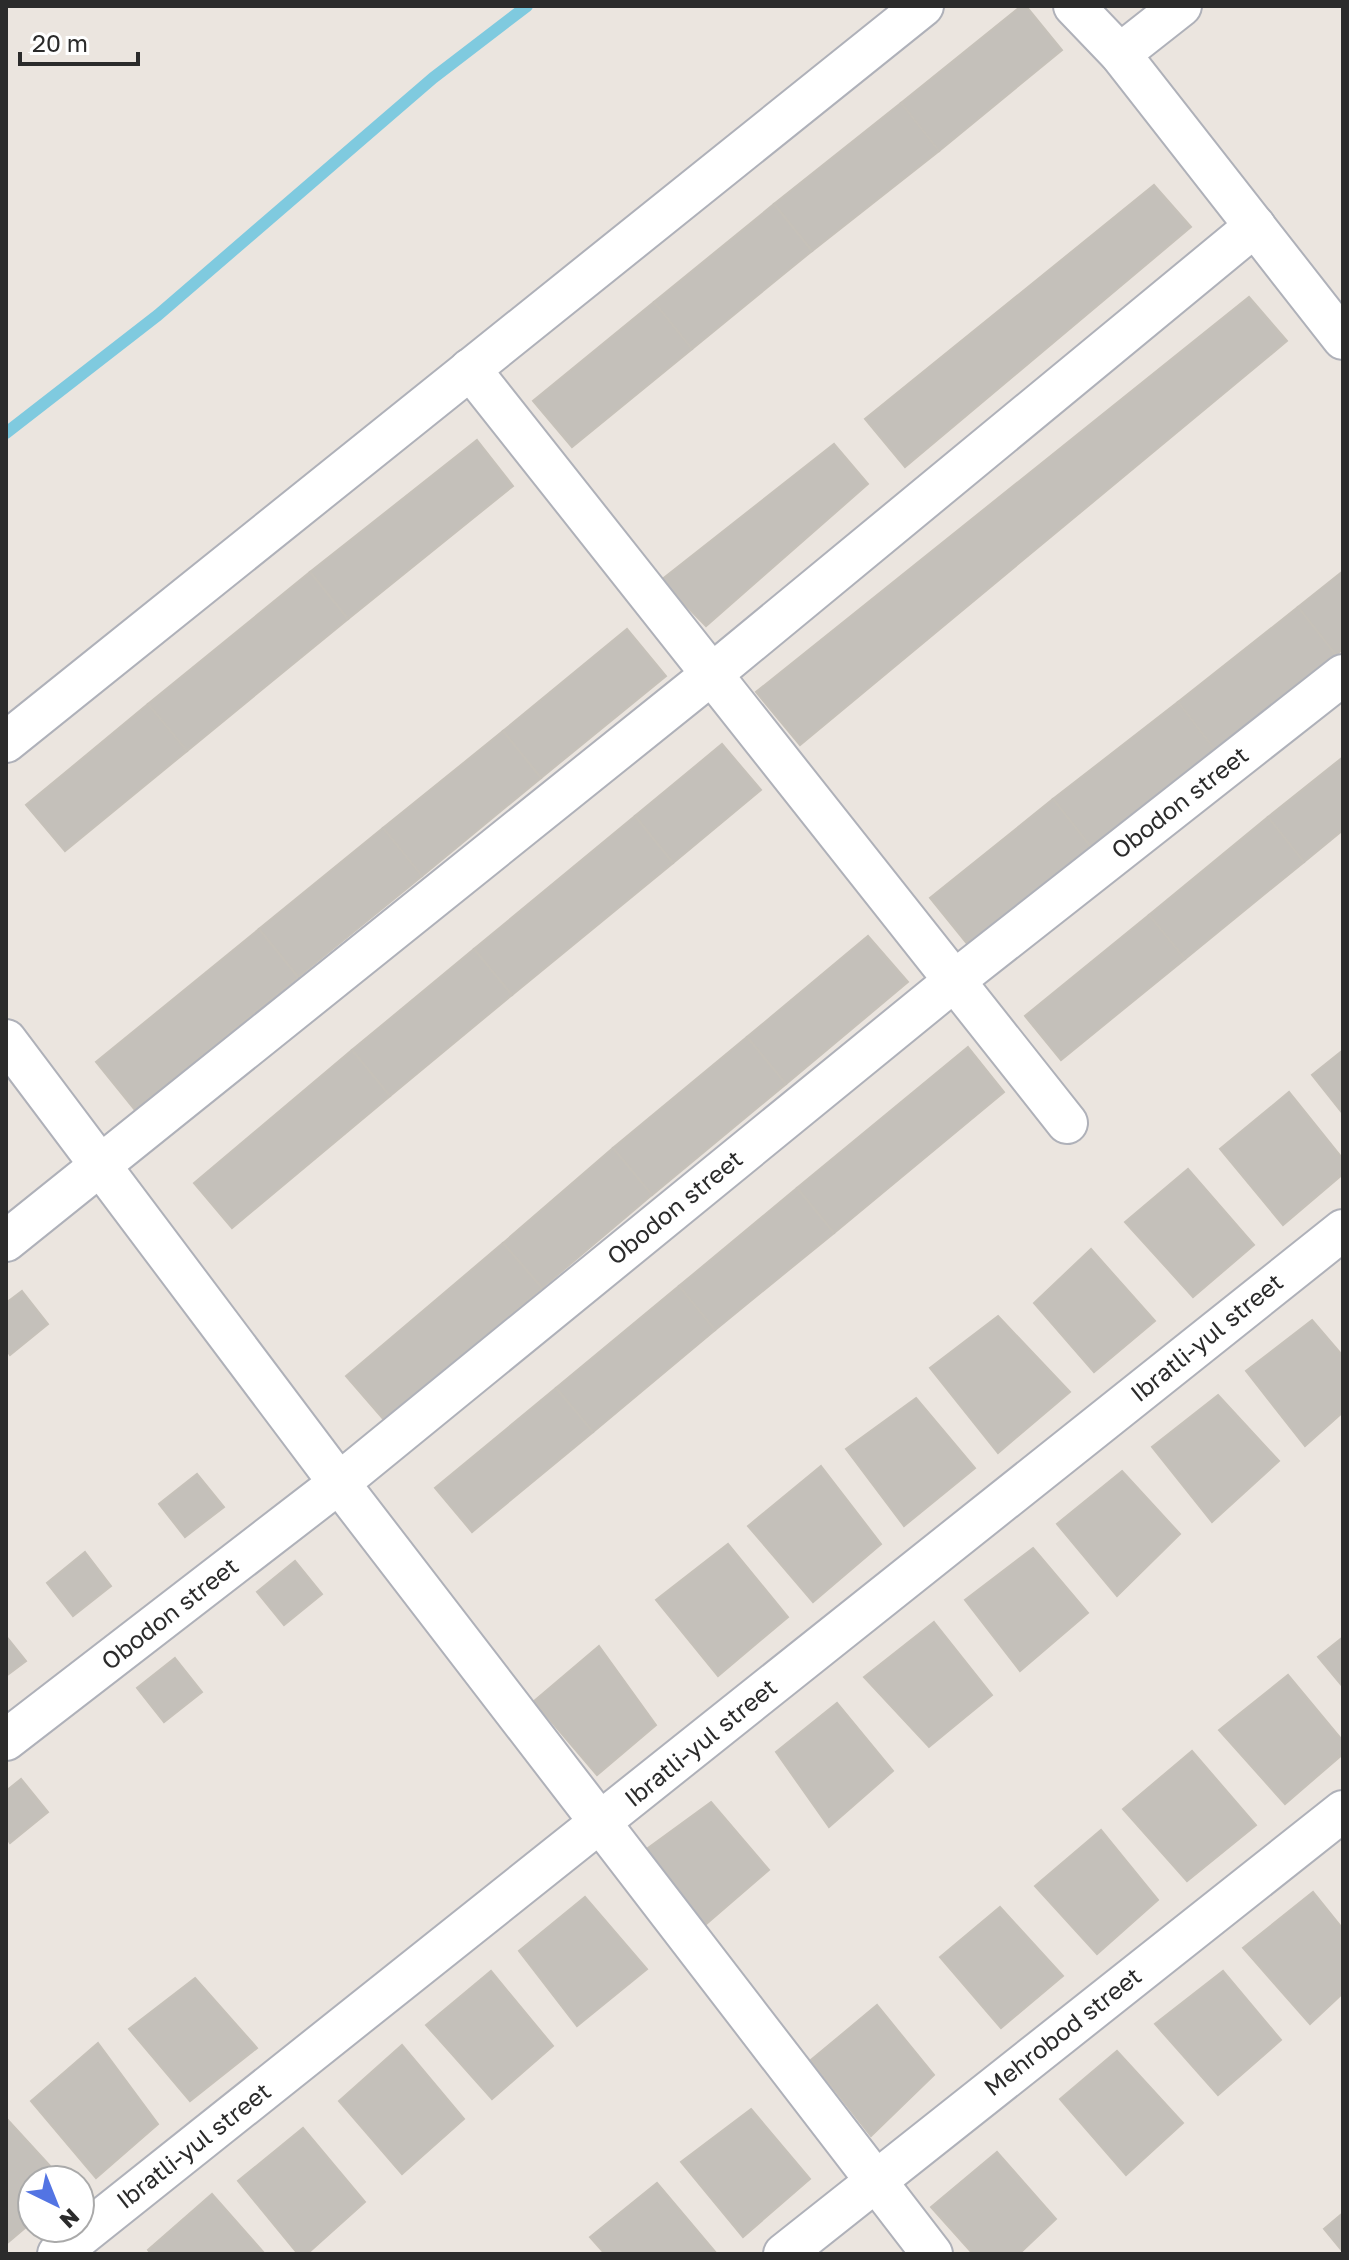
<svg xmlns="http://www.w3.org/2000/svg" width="1349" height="2260" viewBox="0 0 1349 2260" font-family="'Golos Text',sans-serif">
  <rect width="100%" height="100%" fill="#ebe5df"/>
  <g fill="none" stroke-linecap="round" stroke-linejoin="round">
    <polyline stroke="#7fcadf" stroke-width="12" points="6,433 158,315 433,78 527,6"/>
  </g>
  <g fill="#c4c0ba" stroke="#c6c1b9" stroke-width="2">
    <polygon points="1021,6 1026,6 1062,50 939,151 901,103"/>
    <polygon points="901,103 939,151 812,251 774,204"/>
    <polygon points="1154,185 1191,227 905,467 865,419"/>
    <polygon points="774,204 812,251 692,349 654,302"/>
    <polygon points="1249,297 1287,341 800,745 756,692"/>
    <polygon points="654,302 692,349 572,447 533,401"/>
    <polygon points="477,440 513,486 348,619 310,572"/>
    <polygon points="834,444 868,484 706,626 661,580"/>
    <polygon points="1343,571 1343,649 1336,655 1298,607"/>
    <polygon points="310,572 348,619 187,751 148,704"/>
    <polygon points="1298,607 1336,655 1215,750 1178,702"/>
    <polygon points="627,629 666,676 541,778 503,731"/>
    <polygon points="1178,702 1215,750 1091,847 1053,799"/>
    <polygon points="148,704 187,751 65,851 26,805"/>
    <polygon points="503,731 541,778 422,876 383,828"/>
    <polygon points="722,744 761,790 673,863 635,816"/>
    <polygon points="1343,757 1343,830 1304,862 1268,817"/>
    <polygon points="1053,799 1091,847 969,946 930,898"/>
    <polygon points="635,816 673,863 512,995 474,949"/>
    <polygon points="1268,817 1304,862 1185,959 1149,915"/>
    <polygon points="383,828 422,876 298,977 259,929"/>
    <polygon points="1149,915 1185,959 1061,1060 1025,1016"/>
    <polygon points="259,929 298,977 135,1110 96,1062"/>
    <polygon points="868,936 908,982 786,1084 747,1037"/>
    <polygon points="474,949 512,995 390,1096 352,1050"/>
    <polygon points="747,1037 786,1084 652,1195 613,1148"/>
    <polygon points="968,1047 1004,1092 834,1233 797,1188"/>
    <polygon points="352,1050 390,1096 232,1228 194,1183"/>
    <polygon points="1343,1050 1343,1114 1312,1075"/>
    <polygon points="1289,1092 1343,1159 1343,1174 1283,1225 1220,1149"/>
    <polygon points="613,1148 652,1195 542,1288 503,1243"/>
    <polygon points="1188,1169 1254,1245 1193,1297 1125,1222"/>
    <polygon points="797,1188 834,1233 715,1330 679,1286"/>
    <polygon points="503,1243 542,1288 385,1421 346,1376"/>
    <polygon points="1091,1249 1155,1321 1094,1372 1034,1303"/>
    <polygon points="679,1286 715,1330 593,1432 556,1388"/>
    <polygon points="22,1291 48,1324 10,1355 6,1349 6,1303"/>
    <polygon points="998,1316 1070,1392 998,1453 930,1368"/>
    <polygon points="1312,1320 1343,1356 1343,1412 1305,1446 1246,1371"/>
    <polygon points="556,1388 593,1432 472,1532 435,1488"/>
    <polygon points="1218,1395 1279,1461 1212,1522 1152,1447"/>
    <polygon points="916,1398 975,1468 904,1526 846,1449"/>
    <polygon points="821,1466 881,1544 813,1602 748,1526"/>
    <polygon points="1122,1471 1180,1534 1117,1596 1057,1524"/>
    <polygon points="197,1474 224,1507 185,1537 159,1504"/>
    <polygon points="728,1544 788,1617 718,1676 656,1600"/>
    <polygon points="1033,1548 1088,1613 1020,1671 965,1600"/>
    <polygon points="85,1552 111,1586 73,1616 47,1583"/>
    <polygon points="295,1561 322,1594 284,1625 257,1592"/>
    <polygon points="934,1622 992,1695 929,1747 864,1677"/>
    <polygon points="6,1636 26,1661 6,1676"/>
    <polygon points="1343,1637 1343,1687 1318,1657"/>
    <polygon points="599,1646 656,1725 597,1775 534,1701"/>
    <polygon points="175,1658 202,1692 164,1722 137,1688"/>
    <polygon points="1288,1675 1343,1741 1343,1754 1285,1804 1219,1730"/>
    <polygon points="837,1703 893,1771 829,1827 776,1752"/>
    <polygon points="1192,1751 1256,1825 1187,1881 1123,1809"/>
    <polygon points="21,1779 48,1812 10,1843 6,1837 6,1791"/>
    <polygon points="711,1802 769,1870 705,1925 644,1851"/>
    <polygon points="1101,1830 1158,1900 1097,1954 1035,1886"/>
    <polygon points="1313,1892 1343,1929 1343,1993 1310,2024 1243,1948"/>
    <polygon points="585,1897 647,1969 577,2026 519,1951"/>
    <polygon points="1000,1907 1063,1976 1001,2028 940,1957"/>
    <polygon points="491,1971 553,2046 492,2099 426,2025"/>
    <polygon points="1223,1971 1281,2040 1218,2095 1155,2024"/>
    <polygon points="195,1978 257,2048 190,2101 129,2029"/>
    <polygon points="877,2005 934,2075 871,2136 811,2060"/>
    <polygon points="98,2043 158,2124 96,2178 31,2101"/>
    <polygon points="402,2045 464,2119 402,2174 339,2101"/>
    <polygon points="1117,2051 1183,2123 1126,2175 1060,2099"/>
    <polygon points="751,2109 810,2179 743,2237 681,2162"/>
    <polygon points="6,2118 63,2180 32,2180 32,2222 6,2244"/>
    <polygon points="303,2128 365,2202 307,2254 298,2254 238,2181"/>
    <polygon points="997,2152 1056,2219 1019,2254 973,2254 931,2207"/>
    <polygon points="657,2183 717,2254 605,2254 590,2237"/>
    <polygon points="212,2194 265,2254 151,2254 148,2250"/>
    <polygon points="1343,2213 1343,2252 1324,2229"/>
  </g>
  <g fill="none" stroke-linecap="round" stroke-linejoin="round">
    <defs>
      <g id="street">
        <polyline points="1074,6 1120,54 1343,339"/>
        <polyline points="1120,54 1181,6"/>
        <polyline points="470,369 1067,1123"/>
        <polyline points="6,742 923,6"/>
        <polyline points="6,1040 339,1483 932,2254"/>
        <polyline points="6,1241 712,674 1255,226"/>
        <polyline points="6,1740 339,1483 954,981 1343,675"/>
        <polyline points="58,2254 1343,1230"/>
        <polyline points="784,2254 1343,1811"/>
      </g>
    </defs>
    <use href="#street" stroke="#afb1b9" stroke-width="44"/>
    <use href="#street" stroke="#fff" stroke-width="40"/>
  </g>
  <g text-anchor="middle" stroke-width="7" stroke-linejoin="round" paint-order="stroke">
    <g font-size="24" fill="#2b2b2b" stroke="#fff">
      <text transform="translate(1180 803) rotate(-38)" y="8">Obodon street</text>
      <text transform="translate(675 1208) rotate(-39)" y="8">Obodon street</text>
      <text transform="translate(1207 1338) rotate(-39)" y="8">Ibratli-yul street</text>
      <text transform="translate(170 1614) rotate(-38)" y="8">Obodon street</text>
      <text transform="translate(701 1743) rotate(-39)" y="8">Ibratli-yul street</text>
      <text transform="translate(1063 2032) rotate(-38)" y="8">Mehrobod street</text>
      <text transform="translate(194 2146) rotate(-38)" y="8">Ibratli-yul street</text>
    </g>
  </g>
  <rect width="1349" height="2260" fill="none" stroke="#2b2b2b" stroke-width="16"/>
  <g transform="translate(56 2204) rotate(137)"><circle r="38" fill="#ffffff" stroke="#aaaaaa" stroke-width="2"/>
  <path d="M0-6L14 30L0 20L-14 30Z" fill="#5374e3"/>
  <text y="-12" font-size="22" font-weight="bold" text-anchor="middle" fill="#2b2b2b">N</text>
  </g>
  <path d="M20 52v12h118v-12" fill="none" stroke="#2b2b2b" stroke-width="4"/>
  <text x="32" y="52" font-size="24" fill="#2b2b2b" stroke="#ffffff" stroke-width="6" paint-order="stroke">20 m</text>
</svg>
